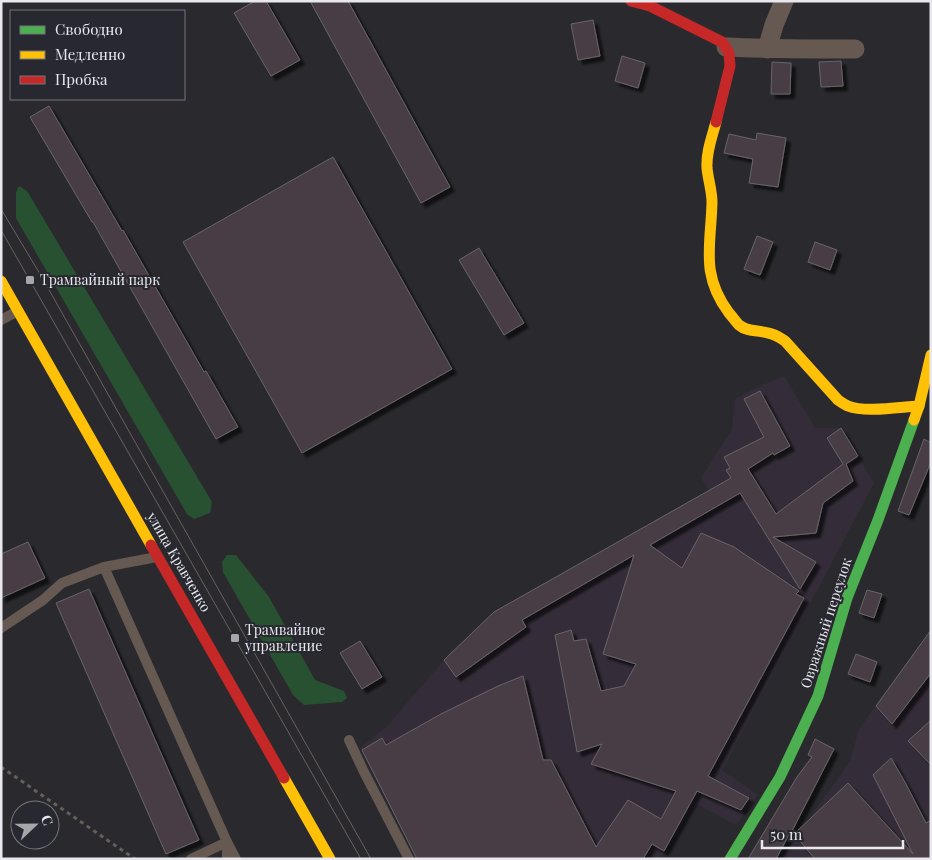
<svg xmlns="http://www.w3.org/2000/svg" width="932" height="860" viewBox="0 0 932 860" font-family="'Playfair Display',serif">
  <defs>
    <filter id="shadow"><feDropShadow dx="4.5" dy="4.5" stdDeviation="1" flood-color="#0009"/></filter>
  </defs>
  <rect width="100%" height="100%" fill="#2a2a2e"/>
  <g fill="#342c39">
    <polygon points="784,376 815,428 841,428 874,483 722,770 758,795 736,825 697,804 660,859 417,859 360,748 387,726 451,652 494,612 709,490 701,478 732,429 735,399 758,387"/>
    <polygon points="931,630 931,859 786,859 783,856 850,761 859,729"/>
  </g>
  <g fill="#285131">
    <polygon points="19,186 27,191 212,502 210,513 194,519 187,514 16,218 16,192"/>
    <polygon points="227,555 236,555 269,597 315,680 344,691 347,698 342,702 304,705 293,695 223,572 222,562"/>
  </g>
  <g fill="#493d45" stroke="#676568" filter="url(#shadow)">
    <polygon points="255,1 266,1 300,60 271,76 234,13"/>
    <polygon points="310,1 348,1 450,187 421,203"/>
    <polygon points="593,20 600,56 578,60 571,24"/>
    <polygon points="622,56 645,63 638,88 615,81"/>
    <polygon points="841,61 843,86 821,87 819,62"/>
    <polygon points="772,62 791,63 790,94 771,94"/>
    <polygon points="49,106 122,231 123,230 204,372 206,371 238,427 216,439 93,222 92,222 30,117"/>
    <polygon points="757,133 786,138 778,187 749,183 753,159 724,153 729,134 756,140"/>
    <polygon points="333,157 452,369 302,453 183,242"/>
    <polygon points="757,236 773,242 760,275 744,269"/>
    <polygon points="815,242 837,250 830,270 808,262"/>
    <polygon points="479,248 524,323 504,335 459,260"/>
    <polygon points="760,391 790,446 774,455 773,453 748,469 776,514 843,464 827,438 841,428 858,456 846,464 853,481 823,503 816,533 773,537 816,562 800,589 740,493 650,545 682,568 701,533 734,547 799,591 796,594 804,598 708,776 749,798 741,810 697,791 664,851 652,844 643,859 417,859 362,750 382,738 386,745 441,714 498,686 523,676 543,760 551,760 596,847 628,800 661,819 676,791 591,764 602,744 577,752 555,635 571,630 574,641 586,639 601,691 624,686 636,664 603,654 634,555 522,620 526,627 456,677 444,660 494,612 731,478 726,470 730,468 724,457 764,437 744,399"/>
    <polygon points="924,439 931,443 931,462 909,515 898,511"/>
    <polygon points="28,542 45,578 1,598 1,554"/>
    <polygon points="89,589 199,840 166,854 56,603"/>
    <polygon points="867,590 882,594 874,618 859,613"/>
    <polygon points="931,630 931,673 892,724 876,706"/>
    <polygon points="360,641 382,677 362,689 340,653"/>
    <polygon points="856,654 877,662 870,682 848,674"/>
    <polygon points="931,720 931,765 908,741"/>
    <polygon points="815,739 834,749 792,831 791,831 776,859 748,859 797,777 812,757 808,755"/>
    <polygon points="891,758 906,784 926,823 931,820 931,859 815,859 794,834 848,783 913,854 873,775"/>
  </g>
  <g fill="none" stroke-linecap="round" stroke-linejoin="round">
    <polyline stroke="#665e5a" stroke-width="3" stroke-dasharray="4 4" stroke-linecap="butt" points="1,767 135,859"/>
    <g stroke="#655952" stroke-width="10">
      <polyline points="1,320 18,311"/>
      <polyline points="104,567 227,842 227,859"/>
      <polyline points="1,628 43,600 62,583 104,567 157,557"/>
      <polyline points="349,740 364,772 409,859"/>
      <polyline points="191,859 227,842 236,859"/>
    </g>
    <g stroke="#655952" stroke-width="19">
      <path d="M726 47C769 49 812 49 855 49"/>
      <polyline points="767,49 774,25 784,1"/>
    </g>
    <polyline stroke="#4caf50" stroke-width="11" points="730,859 780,777 818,696 847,598 878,520 914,420"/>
    <g stroke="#ffc107" stroke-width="11">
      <path d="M716 122C712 137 706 152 707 168 708 179 712 191 712 202 711 246 700 274 729 313 732 316 735 321 739 325 747 332 758 330 768 333 775 334 779 337 785 341L838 400C841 402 845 405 848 406 865 413 900 407 919 406"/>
      <polyline points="1,281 151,545"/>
      <polyline points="914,420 919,406 931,355"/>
      <polyline points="284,778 330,859"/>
    </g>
    <g stroke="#c62828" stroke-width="11">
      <polyline points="631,1 650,6 722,42 729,53 730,66 716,122"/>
      <polyline points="151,545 284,778"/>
    </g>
    <g stroke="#6a625f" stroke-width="1">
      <polyline points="1,209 40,274 371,859"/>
      <polyline points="1,230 361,859"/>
    </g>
  </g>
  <g fill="#a6a6ab" stroke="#282830" stroke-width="2">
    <rect x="25" y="275" width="10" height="10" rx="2.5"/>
    <rect x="230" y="633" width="10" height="10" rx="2.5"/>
  </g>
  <g text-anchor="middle" stroke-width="4" stroke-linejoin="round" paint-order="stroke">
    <g font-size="14" fill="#e8e8ee" stroke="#282830" text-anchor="start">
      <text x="40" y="285">Трамвайный парк</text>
      <text x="245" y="635">Трамвайное<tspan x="245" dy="16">управление</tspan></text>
    </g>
    <g font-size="14" fill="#e8e8ee" stroke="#282830">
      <text transform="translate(179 562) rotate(60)" y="5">улица Кравченко</text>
      <text transform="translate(826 623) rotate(-72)" y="5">Овражный переулок</text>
    </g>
  </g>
  <rect width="932" height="860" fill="none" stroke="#e8e8ee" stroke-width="5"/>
  <rect x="10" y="10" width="175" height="90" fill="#282830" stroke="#75757c"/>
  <rect x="20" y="26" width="25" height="8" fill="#4caf50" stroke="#75757c"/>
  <text x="55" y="35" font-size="15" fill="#e8e8ee">Свободно</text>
  <rect x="20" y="51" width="25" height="8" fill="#ffc107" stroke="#75757c"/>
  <text x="55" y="60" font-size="15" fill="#e8e8ee">Медленно</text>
  <rect x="20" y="76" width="25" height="8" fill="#c62828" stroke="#75757c"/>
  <text x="55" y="85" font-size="15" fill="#e8e8ee">Пробка</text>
  <g transform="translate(35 825) rotate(68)"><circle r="24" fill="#282830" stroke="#75757c"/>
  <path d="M0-4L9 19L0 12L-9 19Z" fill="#a6a6ab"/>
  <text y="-8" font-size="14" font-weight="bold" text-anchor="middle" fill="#e8e8ee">С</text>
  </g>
  <path d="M762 840v8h141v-8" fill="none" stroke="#e8e8ee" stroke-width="2.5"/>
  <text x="770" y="840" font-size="15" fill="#e8e8ee" stroke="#282830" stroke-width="4" paint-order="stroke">50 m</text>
</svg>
